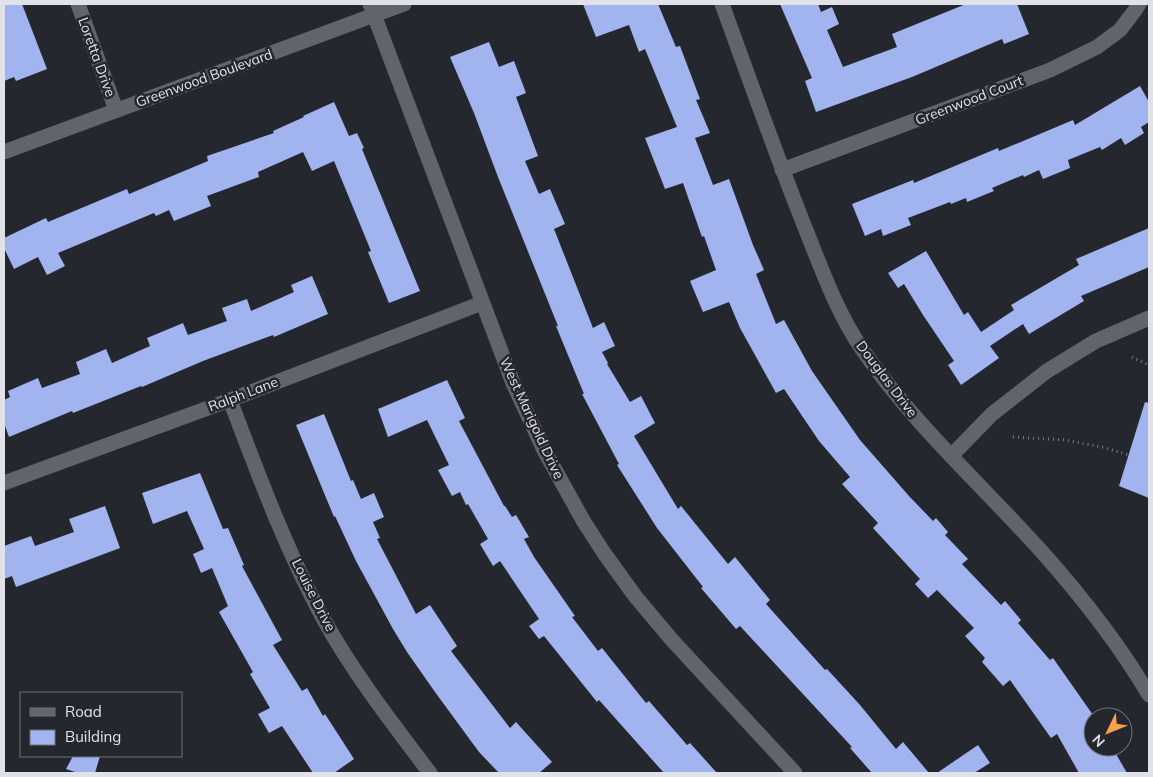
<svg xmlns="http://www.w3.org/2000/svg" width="1153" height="777" viewBox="0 0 1153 777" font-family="Mulish,sans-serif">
  <rect width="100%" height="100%" fill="#25272f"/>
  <g fill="#a2b4ef">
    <polygon points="4,4 22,4 47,69 16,81 14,77 4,81"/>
    <polygon points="583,4 658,4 676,47 680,46 700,99 696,100 710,133 695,138 713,185 729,179 753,245 764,270 756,274 776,324 784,320 812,371 860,440 909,496 933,521 936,518 948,532 945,535 968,559 962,564 1001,605 1005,601 1021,620 1018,623 1050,660 1053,658 1093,715 1093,747 1112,747 1127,773 1079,773 1057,734 1051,738 1010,680 1003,686 982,662 985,658 965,636 974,628 937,590 928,598 915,584 920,579 873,528 878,523 842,484 850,477 819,441 784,389 776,393 740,328 729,302 703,312 690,281 716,270 704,236 702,237 683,183 665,189 645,138 677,127 645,49 639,52 629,25 596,37"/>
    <polygon points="780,4 818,4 821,12 832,7 839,24 827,30 843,67 897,47 892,34 966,4 1017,4 1029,34 1004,44 1002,39 912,77 816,112 805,81 812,78"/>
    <polygon points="489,42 499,67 514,61 526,93 516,97 538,156 525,161 539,194 550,189 565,224 554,229 593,328 604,322 615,346 602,352 608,363 607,364 630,402 641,396 655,423 634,436 678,509 681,506 728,564 735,557 770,600 766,604 825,670 827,669 860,705 896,749 903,742 929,773 872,773 850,748 852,747 740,626 736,629 701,588 703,587 657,528 617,465 619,464 582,394 584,394 556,326 558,326 498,177 474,113 450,57"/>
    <polygon points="1140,86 1149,102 1149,122 1141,127 1144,133 1125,145 1121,138 1102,150 1100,147 1068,160 1070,168 1043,179 1039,170 1024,177 1023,175 992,188 994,191 967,202 966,198 951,204 950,202 908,218 911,225 883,236 881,229 865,236 852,204 913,180 914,183 998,148 999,151 1073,120 1075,125"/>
    <polygon points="334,102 349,136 357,133 364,148 362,149 420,291 389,303 368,252 371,251 334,161 312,171 303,152 258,172 259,177 207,196 211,206 174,221 169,210 156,216 154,213 58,253 65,266 47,275 38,257 14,269 4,248 4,238 46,218 48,222 127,189 129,194 208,161 207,156 274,133 273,131 304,117 303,116"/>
    <polygon points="1149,228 1149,267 1081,296 1084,301 1029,334 1023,324 990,346 999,358 961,385 948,365 954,361 923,315 904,284 898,288 888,273 926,251 964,315 968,312 981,332 1014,310 1011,305 1079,265 1076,259"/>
    <polygon points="312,276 328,314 274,337 273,335 203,361 142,387 141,386 73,413 72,411 9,437 4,423 4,400 10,397 8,391 38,378 42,388 80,374 76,362 106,349 112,363 150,346 147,338 183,323 188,335 227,321 222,308 247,299 251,311 294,292 291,285"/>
    <polygon points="447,380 465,418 459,421 504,506 505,506 512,517 516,515 529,537 524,539 534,557 575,616 572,617 598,651 602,648 646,703 649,701 687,745 690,743 717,773 664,773 599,700 597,702 544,636 539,639 529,626 539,619 500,561 493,566 480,544 488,539 468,504 466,505 460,492 452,496 438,470 449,465 427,420 388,437 378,409"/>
    <polygon points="1145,402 1149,403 1149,498 1119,486"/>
    <polygon points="324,414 351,481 353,480 361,499 374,493 384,517 373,522 380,538 377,539 416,614 430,605 457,646 451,651 510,728 516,722 552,762 539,773 499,773 479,752 435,692 407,652 393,629 356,561 335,516 334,517 296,425"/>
    <polygon points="200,473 223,529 228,528 244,565 242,566 282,640 273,645 302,691 307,688 323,716 325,714 354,759 334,773 313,773 282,726 269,733 258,714 270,708 250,674 253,672 219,612 228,606 212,568 201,573 193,554 204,549 187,511 153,524 142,493"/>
    <polygon points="105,506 120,548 16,587 12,576 4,579 4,546 31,536 35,546 74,532 69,519"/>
    <polygon points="978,745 990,763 974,773 937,773"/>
    <polygon points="73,756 100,756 95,773 78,773 66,769"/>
  </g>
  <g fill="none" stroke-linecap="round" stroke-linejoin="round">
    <g stroke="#7a7b82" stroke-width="3" stroke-dasharray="1 4" stroke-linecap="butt">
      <polyline points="1132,357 1149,365"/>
      <polyline points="1013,437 1065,440 1102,447 1129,455"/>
    </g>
    <g stroke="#61646c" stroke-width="15">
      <polyline points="78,4 116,110"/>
      <polyline points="370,4 513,383 544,450 584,522 604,553 635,596 672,640 795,773"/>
      <path d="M722 4C749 78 775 152 804 225 821 267 836 311 862 349 913 424 982 485 1043 553 1082 597 1119 644 1149 695"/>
      <polyline points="782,170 1050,70 1097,47 1120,30 1136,9 1139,4"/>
      <path d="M230 400C258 474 286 550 324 620 354 674 393 724 430 773"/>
      <polyline points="951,456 992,414 1047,371 1096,341 1149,318"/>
      <polyline points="4,483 230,400 482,303"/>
    </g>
    <polyline stroke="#61646c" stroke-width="15" points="4,152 404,4"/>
  </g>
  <g text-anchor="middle" stroke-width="5" stroke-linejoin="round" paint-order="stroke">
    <g font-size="14" fill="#e1e2e7" stroke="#25272f">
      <text transform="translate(97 57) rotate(70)" y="5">Loretta Drive</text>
      <text transform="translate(204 78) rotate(-20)" y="5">Greenwood Boulevard</text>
      <text transform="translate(969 100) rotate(-21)" y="5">Greenwood Court</text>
      <text transform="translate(887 379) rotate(53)" y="5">Douglas Drive</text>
      <text transform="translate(243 394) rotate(-21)" y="5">Ralph Lane</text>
      <text transform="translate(532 418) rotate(65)" y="5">West Marigold Drive</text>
      <text transform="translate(314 595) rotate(63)" y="5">Louise Drive</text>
    </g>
  </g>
  <rect width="1153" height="777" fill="none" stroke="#e1e2e7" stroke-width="10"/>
  <rect x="20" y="692" width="162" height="65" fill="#25272f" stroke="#707279"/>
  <rect x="30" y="708" width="25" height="8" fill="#61646c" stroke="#707279"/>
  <text x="65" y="717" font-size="15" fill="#e1e2e7">Road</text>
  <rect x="30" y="730" width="25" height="15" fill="#a2b4ef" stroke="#707279"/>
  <text x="65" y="742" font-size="15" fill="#e1e2e7">Building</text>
  <g transform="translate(1108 732) rotate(227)"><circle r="24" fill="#25272f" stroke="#707279"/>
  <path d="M0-4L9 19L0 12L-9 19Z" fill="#f8a04b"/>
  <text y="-8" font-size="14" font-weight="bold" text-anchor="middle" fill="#e1e2e7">N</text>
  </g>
</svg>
